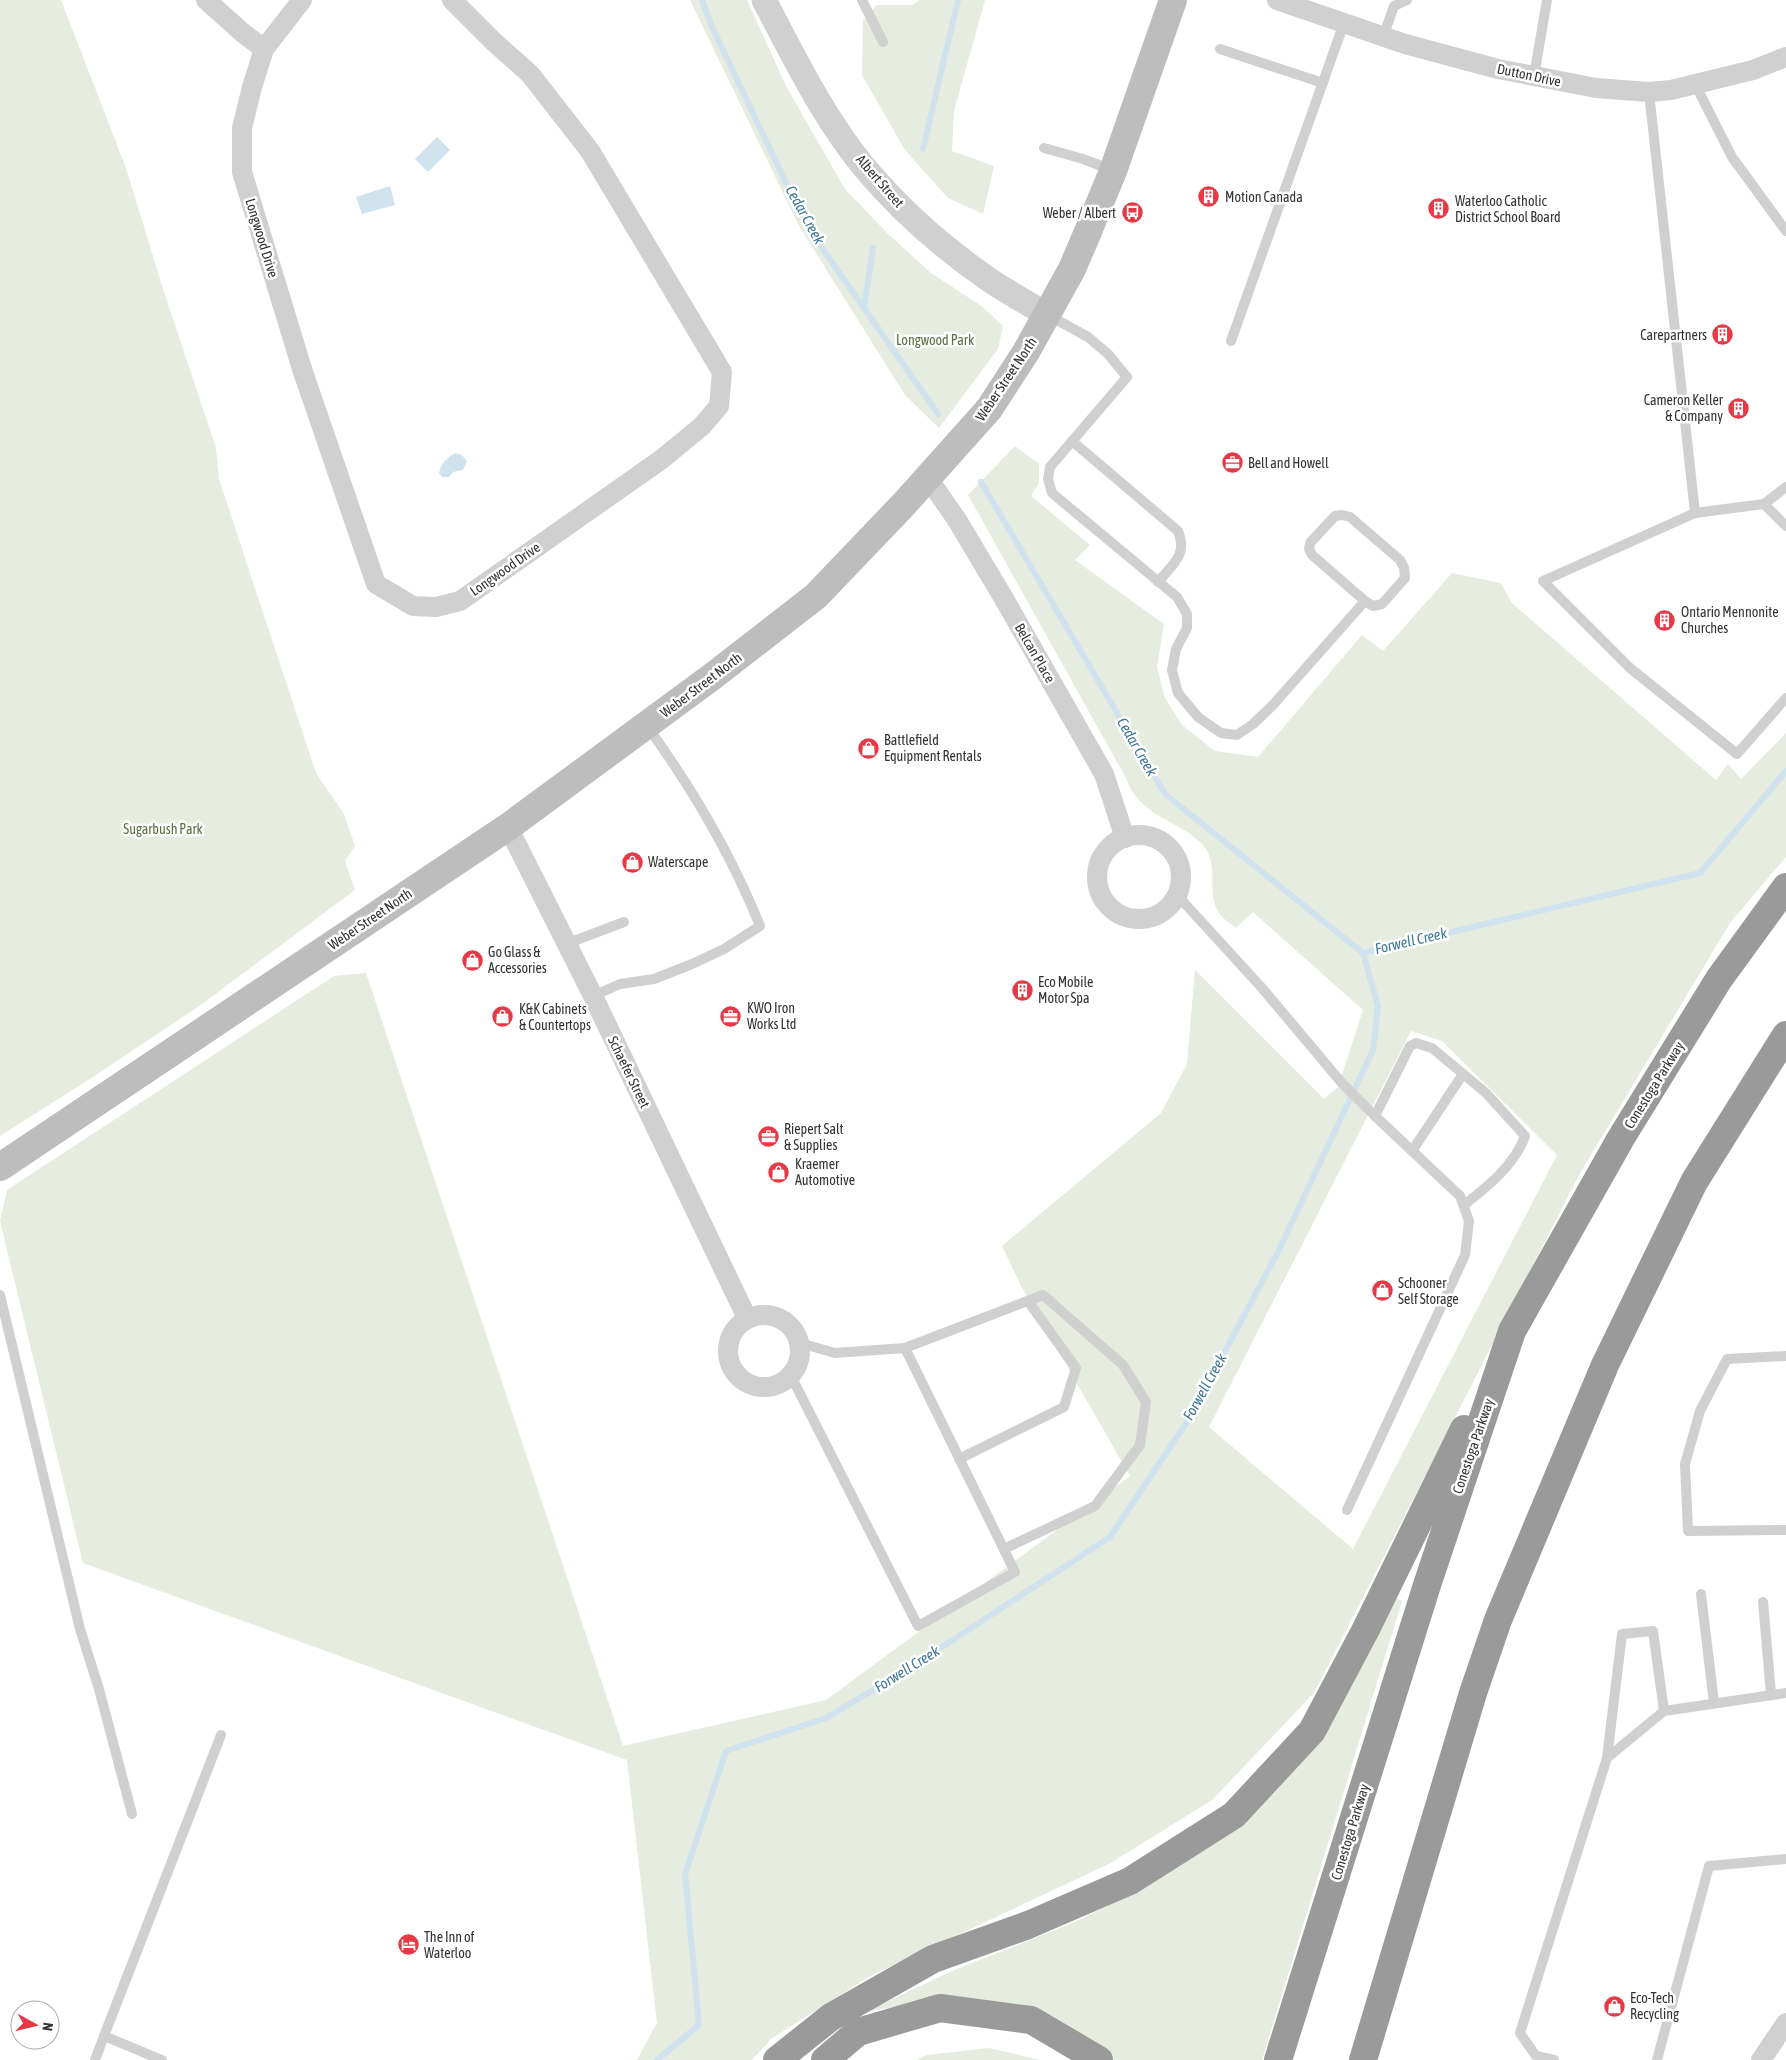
<svg xmlns="http://www.w3.org/2000/svg" width="1786" height="2060" viewBox="0 0 1786 2060" font-family="'Asap Condensed',sans-serif">
  <rect width="100%" height="100%" fill="#fff"/>
  <g fill="#e6ecdf" fill-rule="evenodd">
    <polygon points="0,0 61,0 126,168 164,292 216,448 219,479 316,773 344,814 355,846 345,861 355,890 198,1007 93,1077 0,1136"/>
    <polygon points="690,0 747,0 786,86 845,189 888,234 931,273 983,307 1003,326 998,349 939,428 905,395 799,226"/>
    <polygon points="919,0 985,0 954,111 952,151 994,166 983,214 948,198 905,150 862,75 863,21 877,5 913,5"/>
    <path d="M1015 446 1039 464V483L1031 496 1090 545 1075 560 1164 624 1157 667 1165 698 1182 725 1215 751 1258 757 1362 635 1383 651 1452 573 1501 583 1512 603 1716 780 1728 764 1741 779 1786 733V857L1730 923 1579 1175 1314 1693 1212 1800 1109 1864 870 1976 771 2039 752 2060H637L657 2023 627 1760 83 1563 0 1221 7 1190 334 976 366 973 623 1746 826 1700 1130 1476 1021 1286 1002 1246 1161 1113 1187 1064 1195 970 1324 1099 1338 1087 1363 1010 1253 912 1236 928C1231 924 1223 919 1219 913 1205 892 1221 864 1202 844 1176 818 1139 817 1126 778L968 495ZM1411 1031 1442 1041 1557 1155 1353 1549 1209 1427Z"/>
    <polygon points="1392,1597 1402,1601 1262,2060 1114,2060 1096,2042 1027,2009 958,1996 865,2012 952,1971 1075,1922 1144,1888 1231,1829 1304,1760 1330,1719"/>
    <polygon points="989,2048 1040,2060 917,2060 927,2055"/>
  </g>
  <g fill="#cfe2ee">
    <polygon points="437,137 450,150 428,172 415,159"/>
    <polygon points="390,186 395,205 362,214 356,197"/>
    <path d="M455 453 462 455 467 461 463 470 453 472 449 477H442L439 473C441 463 447 458 455 453Z"/>
  </g>
  <g fill="none" stroke-linecap="round" stroke-linejoin="round">
    <g stroke="#cfe2ee" stroke-width="6">
      <polyline points="702,0 712,27 806,225 938,414"/>
      <polyline points="923,149 958,0"/>
      <polyline points="864,308 873,248"/>
      <polyline points="981,482 1165,794 1363,953"/>
      <polyline points="1363,953 1700,873 1786,771"/>
      <polyline points="657,2060 699,2025 685,1874 726,1751 826,1718 910,1668 1110,1537 1187,1422 1278,1252 1373,1050 1378,1006 1363,953"/>
    </g>
    <g stroke="#d0d0d0" stroke-width="10">
      <polyline points="862,0 883,42"/>
      <polyline points="1383,37 1394,6 1407,0"/>
      <polyline points="1220,49 1323,83"/>
      <polyline points="1534,76 1547,0"/>
      <polyline points="1695,84 1732,157 1786,231"/>
      <polyline points="1649,92 1695,513"/>
      <polyline points="1044,148 1083,159 1112,170"/>
      <polyline points="1048,315 1088,337 1108,354 1127,377 1050,467 1048,479 1052,493 1177,597 1187,614 1187,628 1176,649 1172,670 1178,693 1198,717 1221,733 1237,735 1253,724 1272,706 1365,601"/>
      <polyline points="1231,341 1344,23"/>
      <path d="M1072 441 1178 531C1188 555 1173 564 1158 582"/>
      <polyline points="1764,504 1786,487"/>
      <polygon points="1342,515 1350,517 1400,560 1404,568 1405,578 1382,604 1373,606 1365,601 1312,555 1309,549 1310,543 1335,516"/>
      <polyline points="1786,526 1764,504 1695,513 1543,581 1630,668 1737,754 1786,698"/>
      <polyline points="1177,895 1262,988 1341,1082 1375,1116 1460,1196 1469,1221 1465,1255 1347,1510"/>
      <polyline points="566,944 624,922"/>
      <path d="M593 996 620 984 654 979 692 964 724 949 760 926C731 854 692 788 647 726"/>
      <path d="M1375 1116 1410 1046 1416 1043 1432 1048 1486 1093 1525 1136C1515 1165 1487 1187 1464 1205"/>
      <polyline points="1412,1151 1463,1074"/>
      <polyline points="0,1295 80,1629 99,1689 132,1814"/>
      <polyline points="905,1348 1043,1295 1123,1365 1146,1402 1140,1445 1095,1506 1004,1549"/>
      <polyline points="1786,1356 1727,1359 1700,1411 1685,1464 1688,1531 1786,1530"/>
      <polyline points="791,1376 918,1626 1015,1572 905,1348 835,1353 800,1343"/>
      <polyline points="959,1459 1064,1407 1076,1368 1028,1301"/>
      <polyline points="1701,1594 1714,1703"/>
      <polyline points="1763,1602 1771,1694"/>
      <polyline points="1607,1758 1622,1634 1653,1631 1664,1711"/>
      <polyline points="104,2036 221,1735"/>
      <polyline points="95,2060 104,2036 162,2060"/>
      <polyline points="1554,2060 1536,2056 1520,2033 1607,1758 1664,1711 1786,1693"/>
      <polyline points="1657,2060 1709,1866 1786,1859"/>
    </g>
    <g stroke="#d0d0d0" stroke-width="20">
      <polyline points="206,0 243,33 264,49"/>
      <polyline points="302,0 264,49 252,87 242,128 242,172 303,372 376,584 413,606 436,607 460,601 662,459 702,426 719,406 722,372 590,151 530,74 494,42 452,0"/>
      <polyline points="1277,0 1405,44 1498,69 1596,88 1649,92 1671,90 1753,70 1786,57"/>
      <polyline points="928,478 957,520 1003,597 1104,774 1125,838"/>
      <polyline points="508,827 593,996 747,1318"/>
      <circle cx="1139" cy="877" r="42"/>
      <circle cx="764" cy="1351" r="36"/>
      <polyline points="1761,2060 1786,2023"/>
    </g>
    <path stroke="#d0d0d0" stroke-width="25" d="M764 0C794 57 823 117 864 167 900 210 942 247 988 279 1007 292 1028 303 1047 315"/>
    <polyline stroke="#bdbdbd" stroke-width="28" points="0,1167 508,827 713,676 816,596 904,504 989,409 1026,352 1072,269 1087,234 1113,171 1173,0"/>
    <g stroke="#9a9a9a" stroke-width="28">
      <polyline points="777,2060 831,2017 933,1959 1028,1925 1130,1881 1234,1815 1312,1731 1366,1629 1464,1429"/>
      <polyline points="825,2060 858,2032 940,2008 1031,2020 1099,2060"/>
      <polyline points="1278,2060 1427,1585 1512,1331 1621,1138 1719,979 1786,887"/>
      <polyline points="1363,2060 1473,1693 1498,1620 1605,1365 1694,1182 1786,1035"/>
    </g>
  </g>
  <defs>
    <symbol id="building-disc" viewBox="-11 -11 22 22"><circle r="9.5" fill="#e63946" stroke="#fff"/><path d="M-4-6H4V6H1V3H-1V6H-4ZM-2.5-4.3h1.7v1.8h-1.7ZM.8-4.3h1.7v1.8H.8ZM-2.5-1h1.7V.8h-1.7ZM.8-1h1.7V.8H.8Z" fill="#fff"/></symbol>
    <symbol id="bus-disc" viewBox="-11 -11 22 22"><circle r="9.5" fill="#e63946" stroke="#fff"/><path d="M-5-6H5V4H4V6H2V4H-2V6H-4V4H-5ZM-3.5-4V0h7V-4ZM-3.5 1.2v1.5H-2V1.2ZM2 1.2v1.5H3.5V1.2Z" fill="#fff"/></symbol>
    <symbol id="office-disc" viewBox="-11 -11 22 22"><circle r="9.5" fill="#e63946" stroke="#fff"/><path d="M-6-3h4V-5.5h4V-3h4V5H-6ZM-1-4.5V-3h2v-1.5ZM-6 0V1H6V0Z" fill="#fff"/></symbol>
    <symbol id="shop-disc" viewBox="-11 -11 22 22"><circle r="9.5" fill="#e63946" stroke="#fff"/><path d="M-5-2.5h2.3a2.7 3.5 0 0 1 5.4 0H5L5.5 6h-11ZM-1.5-2.5h3a1.5 2.3 0 0 0-3 0Z" fill="#fff"/></symbol>
    <symbol id="hotel-disc" viewBox="-11 -11 22 22"><circle r="9.5" fill="#e63946" stroke="#fff"/><path d="M-6-4.5h1.5V1H6V5H4.5V3h-9V5H-6ZM-4 0a1.8 1.8 0 1 1 3.6 0ZM.5 0V-2.5h3Q6-2.5 6 0Z" fill="#fff"/></symbol>
  </defs>
  <g fill-rule="evenodd">
    <use href="#building-disc" x="1196" y="184" width="25" height="25"/>
    <use href="#building-disc" x="1426" y="196" width="25" height="25"/>
    <use href="#bus-disc" x="1120" y="200" width="25" height="25"/>
    <use href="#building-disc" x="1710" y="322" width="25" height="25"/>
    <use href="#building-disc" x="1726" y="396" width="25" height="25"/>
    <use href="#office-disc" x="1220" y="450" width="25" height="25"/>
    <use href="#building-disc" x="1652" y="608" width="25" height="25"/>
    <use href="#shop-disc" x="856" y="736" width="25" height="25"/>
    <use href="#shop-disc" x="620" y="850" width="25" height="25"/>
    <use href="#shop-disc" x="460" y="948" width="25" height="25"/>
    <use href="#building-disc" x="1010" y="978" width="25" height="25"/>
    <use href="#office-disc" x="718" y="1004" width="25" height="25"/>
    <use href="#shop-disc" x="490" y="1004" width="25" height="25"/>
    <use href="#office-disc" x="756" y="1124" width="25" height="25"/>
    <use href="#shop-disc" x="766" y="1160" width="25" height="25"/>
    <use href="#shop-disc" x="1370" y="1278" width="25" height="25"/>
    <use href="#hotel-disc" x="396" y="1932" width="25" height="25"/>
    <use href="#shop-disc" x="1602" y="1994" width="25" height="25"/>
  </g>
  <g text-anchor="middle" stroke-width="5" stroke-linejoin="round" paint-order="stroke">
    <g font-size="14" fill="#333" stroke="#fff">
      <text transform="translate(1529 75) rotate(12)" y="5">Dutton Drive</text>
      <text transform="translate(880 181) rotate(49)" y="5">Albert Street</text>
      <text transform="translate(262 238) rotate(73)" y="5">Longwood Drive</text>
      <text transform="translate(1006 379) rotate(-56)" y="5">Weber Street North</text>
      <text transform="translate(505 569) rotate(-35)" y="5">Longwood Drive</text>
      <text transform="translate(1035 653) rotate(60)" y="5">Belcan Place</text>
      <text transform="translate(701 685) rotate(-37)" y="5">Weber Street North</text>
      <text transform="translate(370 919) rotate(-34)" y="5">Weber Street North</text>
      <text transform="translate(629 1072) rotate(64)" y="5">Schaefer Street</text>
      <text transform="translate(1654 1085) rotate(-58)" y="5">Conestoga Parkway</text>
      <text transform="translate(1473 1446) rotate(-71)" y="5">Conestoga Parkway</text>
      <text transform="translate(1350 1832) rotate(-73)" y="5">Conestoga Parkway</text>
    </g>
    <g font-size="14" fill="#333" stroke="#fff" text-anchor="start">
      <text x="1225" y="202">Motion Canada</text>
      <text x="1455" y="206">Waterloo Catholic<tspan x="1455" dy="16">District School Board</tspan></text>
      <text x="1116" y="218" text-anchor="end">Weber / Albert</text>
      <text x="1707" y="340" text-anchor="end">Carepartners</text>
      <text x="1723" y="405" text-anchor="end">Cameron Keller<tspan x="1723" dy="16">&amp; Company</tspan></text>
      <text x="1248" y="468">Bell and Howell</text>
      <text x="1681" y="617">Ontario Mennonite<tspan x="1681" dy="16">Churches</tspan></text>
      <text x="884" y="745">Battlefield<tspan x="884" dy="16">Equipment Rentals</tspan></text>
      <text x="648" y="867">Waterscape</text>
      <text x="488" y="957">Go Glass &amp;<tspan x="488" dy="16">Accessories</tspan></text>
      <text x="1038" y="987">Eco Mobile<tspan x="1038" dy="16">Motor Spa</tspan></text>
      <text x="747" y="1013">KWO Iron<tspan x="747" dy="16">Works Ltd</tspan></text>
      <text x="519" y="1014">K&amp;K Cabinets<tspan x="519" dy="16">&amp; Countertops</tspan></text>
      <text x="784" y="1134">Riepert Salt<tspan x="784" dy="16">&amp; Supplies</tspan></text>
      <text x="795" y="1169">Kraemer<tspan x="795" dy="16">Automotive</tspan></text>
      <text x="1398" y="1288">Schooner<tspan x="1398" dy="16">Self Storage</tspan></text>
      <text x="424" y="1942">The Inn of<tspan x="424" dy="16">Waterloo</tspan></text>
      <text x="1630" y="2003">Eco-Tech<tspan x="1630" dy="16">Recycling</tspan></text>
    </g>
    <g font-size="14" fill="#56703f" stroke="#fff">
      <text x="935" y="345">Longwood Park</text>
      <text x="163" y="834">Sugarbush Park</text>
    </g>
    <g font-size="15" font-style="italic" fill="#3f7597" stroke="#fff">
      <text transform="translate(805 215) rotate(61)" y="5">Cedar Creek</text>
      <text transform="translate(1137 747) rotate(60)" y="5">Cedar Creek</text>
      <text transform="translate(1411 941) rotate(-13)" y="5">Forwell Creek</text>
      <text transform="translate(1205 1387) rotate(-61)" y="5">Forwell Creek</text>
      <text transform="translate(907 1669) rotate(-32)" y="5">Forwell Creek</text>
    </g>
  </g>
  <g transform="translate(35 2025) rotate(98)"><circle r="24" fill="#ffffff" stroke="#adadad"/>
  <path d="M0-4L9 19L0 12L-9 19Z" fill="#e63946"/>
  <text y="-8" font-size="14" font-weight="bold" text-anchor="middle" fill="#333333">N</text>
  </g>
</svg>
